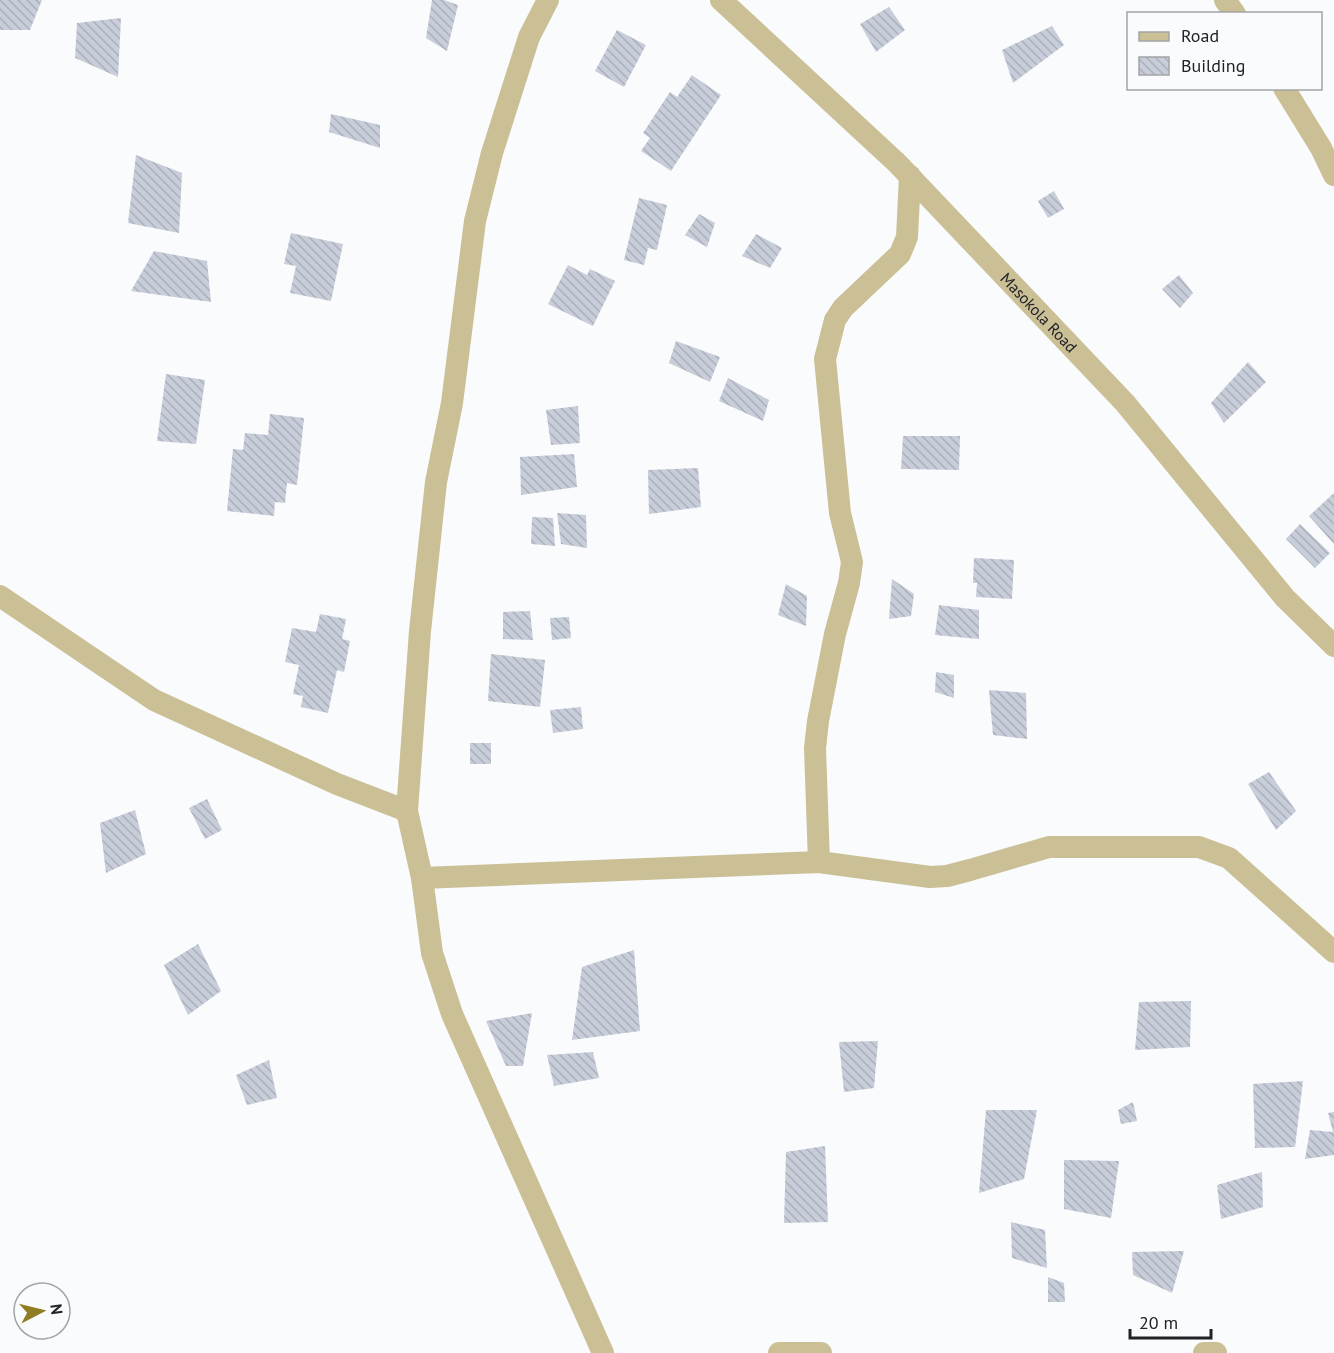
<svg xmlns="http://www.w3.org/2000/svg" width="1334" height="1353" viewBox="0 0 1334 1353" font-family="'PT Sans',sans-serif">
  <defs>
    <pattern id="building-back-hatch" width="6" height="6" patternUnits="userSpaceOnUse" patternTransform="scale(1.5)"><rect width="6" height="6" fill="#c8cdda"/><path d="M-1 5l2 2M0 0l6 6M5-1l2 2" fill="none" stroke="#acb0bb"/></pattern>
  </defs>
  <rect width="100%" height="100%" fill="#fafbfd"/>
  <g fill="url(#building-back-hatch)">
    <polygon points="0,0 42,0 30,30 0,30"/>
    <polygon points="432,0 444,0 458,5 447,51 426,38"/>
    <polygon points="889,7 905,30 876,52 860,24"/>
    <polygon points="121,18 118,77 75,58 77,23"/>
    <polygon points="1052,26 1064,45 1013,83 1002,50"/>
    <polygon points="617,30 646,45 624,87 595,71"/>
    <polygon points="692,75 721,95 671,171 641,151 650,138 643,133 670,92 677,97"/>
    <polygon points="331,114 380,125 380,148 329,132"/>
    <polygon points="136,155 182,173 179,233 128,223"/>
    <polygon points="1054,191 1064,209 1048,218 1038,201"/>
    <polygon points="639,198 667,205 657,250 648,248 644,265 624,260"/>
    <polygon points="699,214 715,223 707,247 685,235"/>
    <polygon points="291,233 343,244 331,301 290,293 296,266 284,264"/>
    <polygon points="756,234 782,248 770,268 742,256"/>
    <polygon points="154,251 207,261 211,302 131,291"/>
    <polygon points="568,265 587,275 590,269 615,281 593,326 548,304"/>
    <polygon points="1179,275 1193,293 1180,308 1162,289"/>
    <polygon points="676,341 720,357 710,382 669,363"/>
    <polygon points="1248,362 1266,382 1224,423 1211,403"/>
    <polygon points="166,374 205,380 196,444 157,441"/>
    <polygon points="728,378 769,400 763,421 719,401"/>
    <polygon points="578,406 580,443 551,445 546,410"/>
    <polygon points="270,414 304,418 297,485 287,483 285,503 275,502 274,516 227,511 233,449 243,450 245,433 268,435"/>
    <polygon points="903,436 960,436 959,470 901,469"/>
    <polygon points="574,454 577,487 521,495 520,457"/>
    <polygon points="698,468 701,507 649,514 648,470"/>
    <polygon points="1334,493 1334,544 1309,516"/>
    <polygon points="557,513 586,515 587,548 561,544"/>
    <polygon points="532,517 553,518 555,546 531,544"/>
    <polygon points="1300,524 1330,553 1315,568 1286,539"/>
    <polygon points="974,558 1014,560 1012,599 976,597 977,583 973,583"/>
    <polygon points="892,579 914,594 911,616 889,619"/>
    <polygon points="786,584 807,596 806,626 778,615"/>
    <polygon points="939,605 979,610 979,639 935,635"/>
    <polygon points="530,611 533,640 503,639 503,612"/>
    <polygon points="320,614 346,619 342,639 350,641 344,672 337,670 328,713 301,707 303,696 293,694 299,665 285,662 292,628 316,632"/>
    <polygon points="569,617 571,638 552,640 550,618"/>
    <polygon points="491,654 545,660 540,707 488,701"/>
    <polygon points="936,672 954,675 954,698 935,692"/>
    <polygon points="989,690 1026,693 1027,739 993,735"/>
    <polygon points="581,707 583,729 553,733 550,710"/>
    <rect x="470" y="743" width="21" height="21"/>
    <polygon points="1269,772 1296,811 1276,830 1248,784"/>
    <polygon points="207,799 222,830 205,839 189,808"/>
    <polygon points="135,810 146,854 106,873 100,823"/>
    <polygon points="198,944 221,991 188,1015 164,965"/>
    <polygon points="634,950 640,1031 572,1040 582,967"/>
    <polygon points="1191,1001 1190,1047 1135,1050 1139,1002"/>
    <polygon points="532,1013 523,1066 506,1066 486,1021"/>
    <polygon points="878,1041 874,1088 844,1092 839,1042"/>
    <polygon points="593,1052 599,1078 554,1086 547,1055"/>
    <polygon points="269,1060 277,1098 247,1105 236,1075"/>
    <polygon points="1303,1081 1295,1147 1255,1148 1253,1084"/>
    <polygon points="1133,1102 1137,1121 1121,1124 1118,1110"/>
    <polygon points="986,1110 1037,1110 1024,1179 979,1193"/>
    <polygon points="1334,1112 1334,1155 1305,1159 1310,1130 1333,1132 1328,1113"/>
    <polygon points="825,1146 828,1222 784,1223 786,1152"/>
    <polygon points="1064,1160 1119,1161 1111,1218 1064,1209"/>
    <polygon points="1262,1172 1263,1207 1221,1219 1217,1185"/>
    <polygon points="1011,1222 1045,1230 1047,1268 1012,1258"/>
    <polygon points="1184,1251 1172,1293 1133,1275 1132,1252"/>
    <polygon points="1048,1277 1064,1283 1065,1302 1048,1302"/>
  </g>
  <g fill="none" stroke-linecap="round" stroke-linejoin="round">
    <g stroke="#cabf95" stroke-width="22">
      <polyline points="548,0 529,37 492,153 475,221 452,403 436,482 420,631 407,811 422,878 432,953 452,1014 603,1353"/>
      <path id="s1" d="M721 0 897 163 1125 403 1285 598 1334 646"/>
      <polyline points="1225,0 1235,14"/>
      <polyline points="1284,88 1321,148 1334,175"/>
      <polyline points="0,596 154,700 337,784 407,811"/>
      <polyline points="819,862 815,748 818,721 835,634 849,583 852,562 840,513 825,359 835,320 843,308 900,254 907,237 910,176"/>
      <polyline points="422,878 819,862 930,877 947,876 970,870 1049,847 1199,847 1229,858 1334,952"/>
      <polyline points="779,1353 821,1353"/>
      <polyline points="1204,1353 1216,1353"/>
    </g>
  </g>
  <g text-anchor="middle" stroke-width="5" stroke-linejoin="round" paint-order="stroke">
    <g font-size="16" fill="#202227" stroke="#fafbfd">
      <text dy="6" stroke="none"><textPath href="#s1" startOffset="446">Masokola Road</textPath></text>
    </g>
  </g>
  <rect x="1127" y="12" width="195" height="78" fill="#fafbfd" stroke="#a3a4a7" stroke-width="1.5"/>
  <rect x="1139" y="32" width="30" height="9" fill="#cabf95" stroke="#a3a4a7" stroke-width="1.5"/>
  <text x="1181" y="42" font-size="18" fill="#202227">Road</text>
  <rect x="1139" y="57" width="30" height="18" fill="url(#building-back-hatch)" stroke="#a3a4a7" stroke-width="1.5"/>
  <text x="1181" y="72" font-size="18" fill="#202227">Building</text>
  <g transform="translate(42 1311) rotate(83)"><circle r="28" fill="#fafbfd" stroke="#a3a4a7" stroke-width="1.5"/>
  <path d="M0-4.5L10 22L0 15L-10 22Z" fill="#907c22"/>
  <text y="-9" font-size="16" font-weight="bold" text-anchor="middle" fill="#202227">N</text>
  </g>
  <path d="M1130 1329v9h81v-9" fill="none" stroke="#202227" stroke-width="3"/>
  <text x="1139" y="1329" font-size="18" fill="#202227" stroke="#fafbfd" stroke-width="4.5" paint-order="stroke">20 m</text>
</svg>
